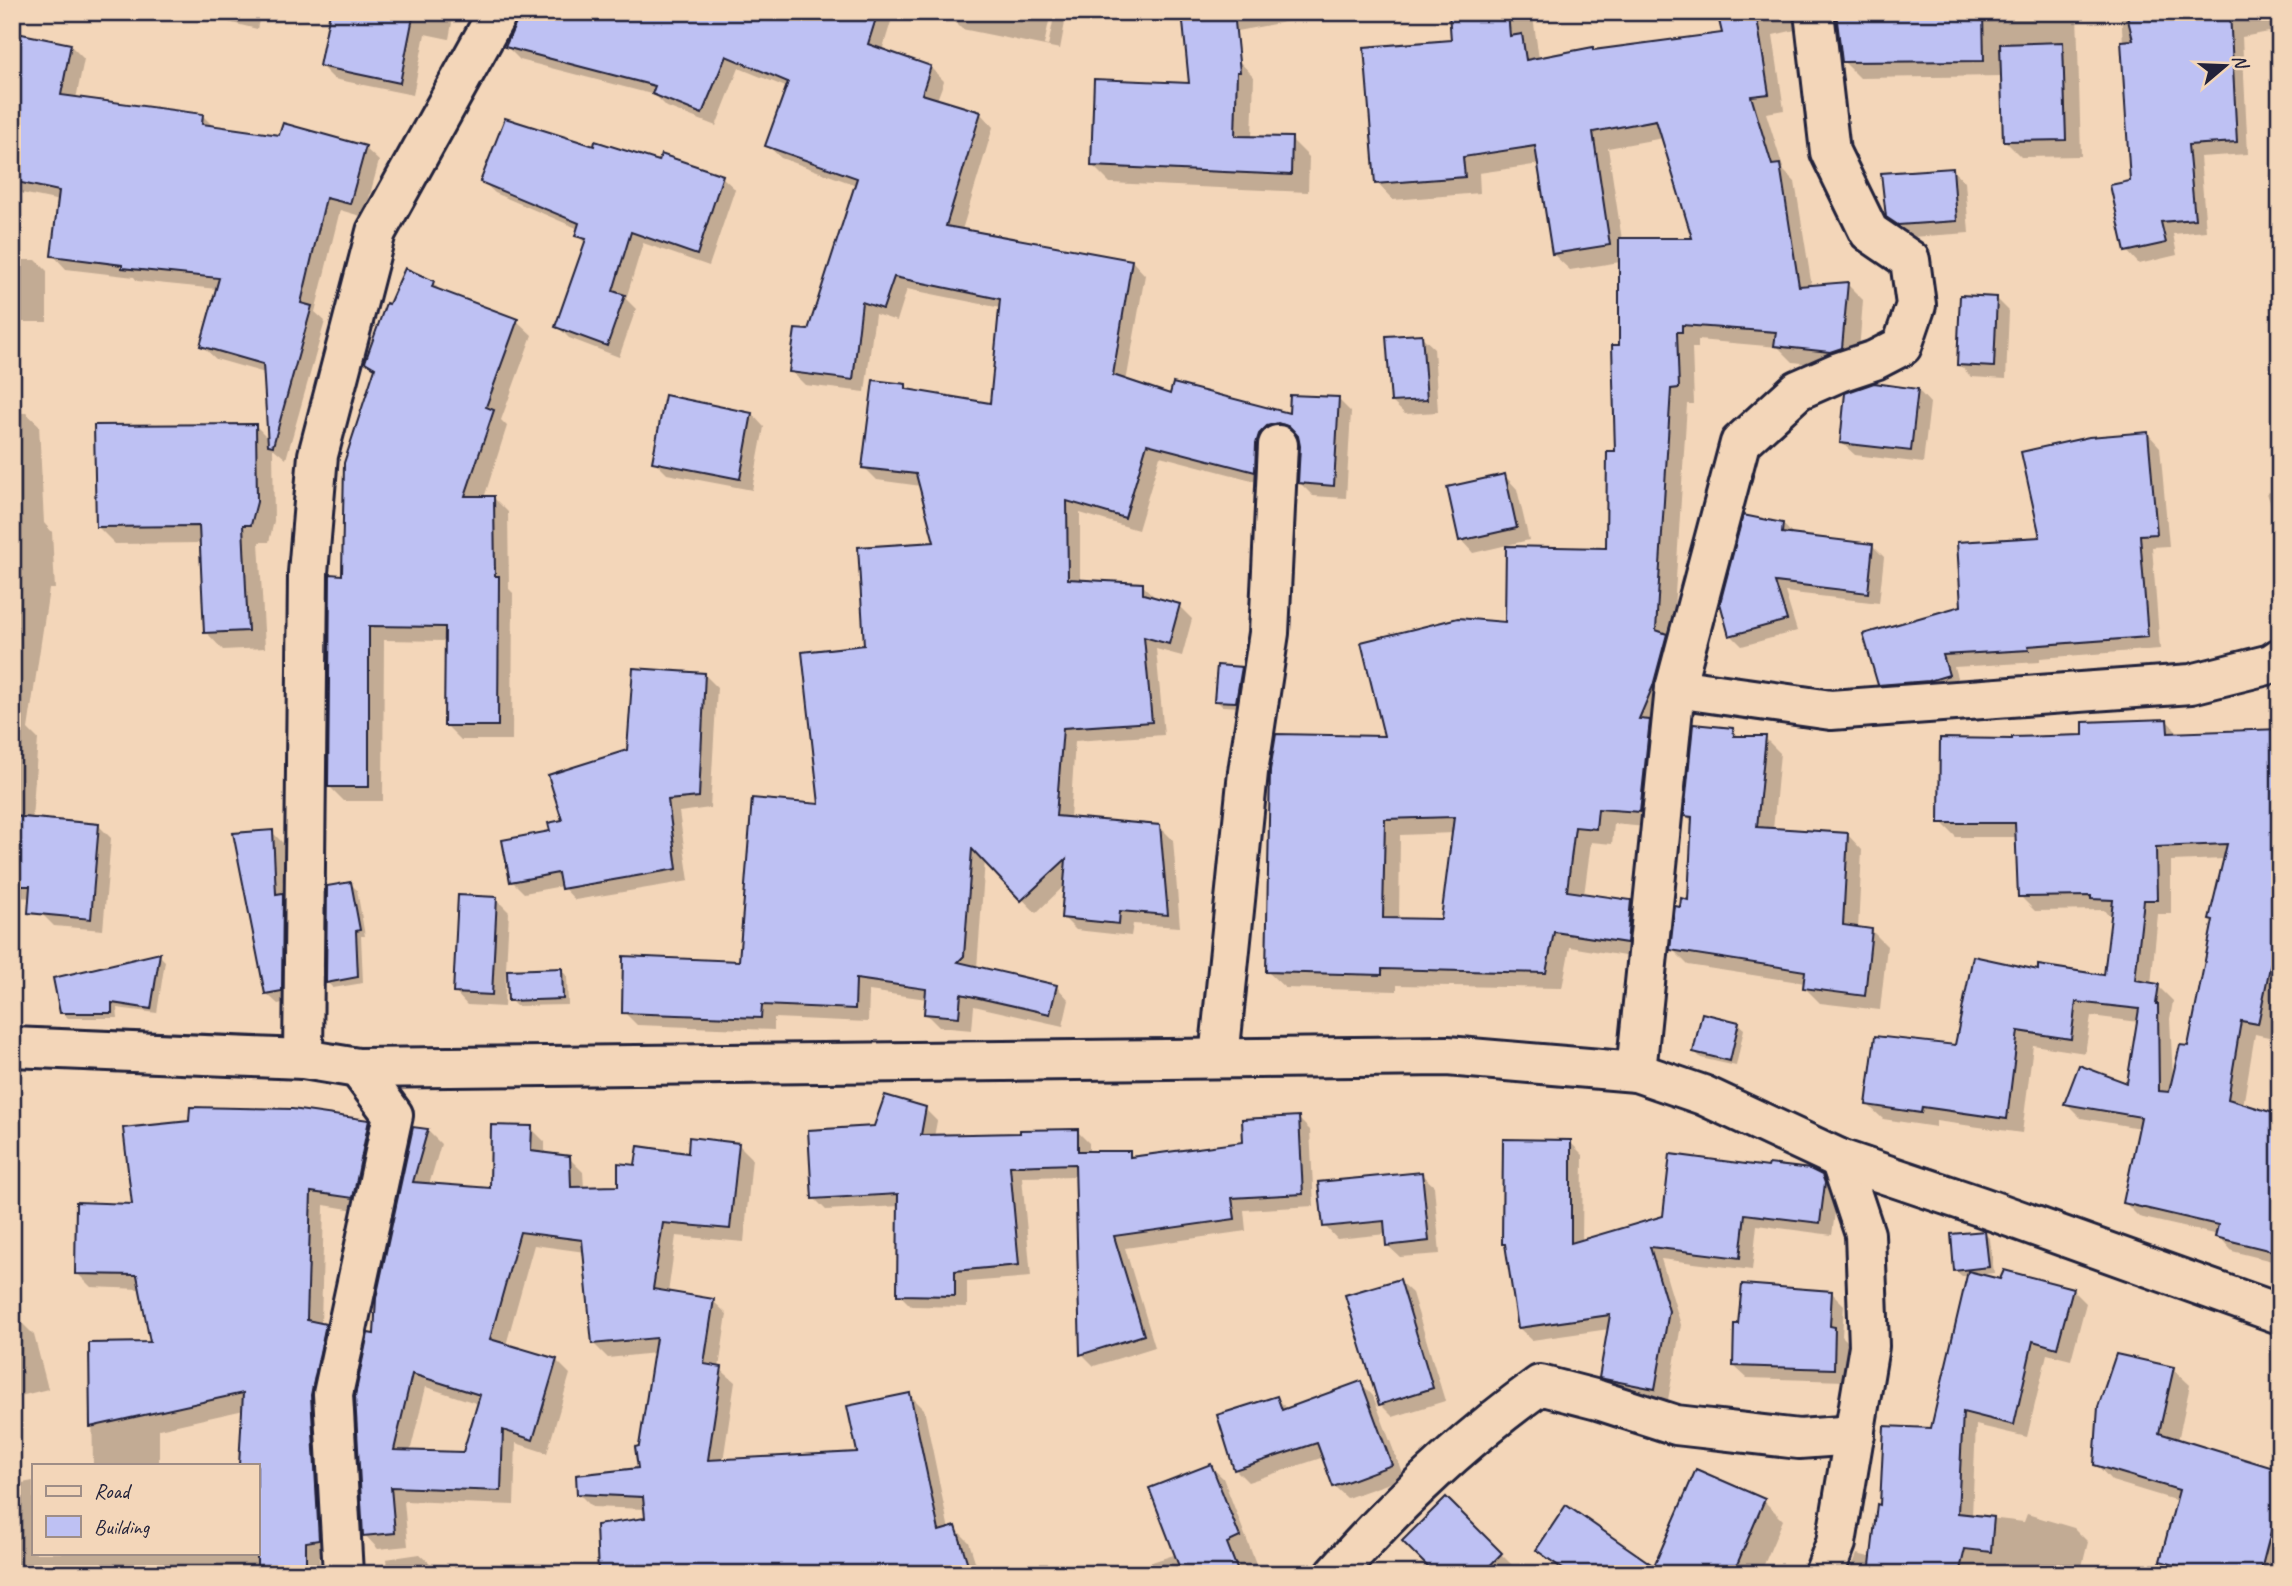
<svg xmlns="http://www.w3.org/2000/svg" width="2292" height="1586" viewBox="0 0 2292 1586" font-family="Caveat,sans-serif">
  <rect width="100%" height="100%" fill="#f3d6b9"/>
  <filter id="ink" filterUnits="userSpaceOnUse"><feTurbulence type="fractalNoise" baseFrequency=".0143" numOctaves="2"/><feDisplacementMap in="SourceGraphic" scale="14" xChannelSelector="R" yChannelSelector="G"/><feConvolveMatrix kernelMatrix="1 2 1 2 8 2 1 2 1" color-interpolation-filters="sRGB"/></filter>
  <g filter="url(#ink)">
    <g fill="#0003" fill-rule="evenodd">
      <polygon points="215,12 261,12 257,29 224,21"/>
      <polygon points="332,12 454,12 449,39 425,34 413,95 334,79 321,66"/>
      <polygon points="682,12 894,12 882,51 931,68 944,81 937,100 980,113 993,127 962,230 1132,261 1145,275 1126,382 1172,396 1291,415 1338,399 1351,412 1346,498 1313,496 1300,483 1302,446 1300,438 1293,436 1267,484 1160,456 1138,530 1080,513 1080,581 1142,585 1156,598 1179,606 1192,619 1182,656 1156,649 1164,735 1075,741 1070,819 1160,827 1173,840 1180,927 1133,924 1131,936 1076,930 1063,917 1065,885 1036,913 985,860 977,968 1056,986 1069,1000 1063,1026 974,1006 972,1030 939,1027 926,1014 927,999 869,991 868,1022 774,1018 774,1030 637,1025 624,1012 740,963 821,805 866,647 936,544 921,486 877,480 864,467 906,386 911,391 992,405 1001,308 907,289 897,321 875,314 865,392 805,385 791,371 810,332 856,185 781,158 767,145 788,88 739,68 716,126 667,107 655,95 520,60 507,47"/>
      <polygon points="950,12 1051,12 1044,45 1048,46 1055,12 1067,12 1060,49 962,29 949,16"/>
      <polygon points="1209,12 1338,12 1226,33"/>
      <path d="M1450 12H1528L1533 17 1539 59 1724 34 1719 12H1816L1809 27 1773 35 1784 110 1766 113 1784 171 1795 182 1812 287 1847 284 1863 300 1858 364 1847 368 1793 362 1778 347 1698 340V348H1692L1694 404H1687L1672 642 1656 828 1614 824 1612 844 1591 842 1584 895 1631 902 1647 918 1643 959 1570 947 1562 988 1397 985V991L1285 988 1268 972 1387 738 1507 624 1608 549 1617 453 1620 262 1570 270 1553 254 1540 164 1479 173 1480 193 1393 200 1377 183 1453 42ZM1663 138 1695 240H1622L1608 148ZM1454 833 1442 921 1399 920 1400 835Z"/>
      <polygon points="1838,12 2077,12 2081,156 2021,157 2005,141 2003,76 1860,78 1843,61"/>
      <polygon points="2121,12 2280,12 2280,30 2242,37 2248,154 2200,157 2206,231 2173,234 2177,255 2139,264 2127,251 2132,182"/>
      <polygon points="12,33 71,46 84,59 76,99 203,116 215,128 365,148 379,161 364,217 340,210 315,312 325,321 286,459 273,448 274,521 269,542 259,542 265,648 223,650 206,632 202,543 115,544 97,526 255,425 269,439 265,373 216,359 202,346 217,289 137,281 134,277 66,269 53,255 60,201 12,191"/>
      <polygon points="1237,59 1254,77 1252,138 1291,139 1309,157 1308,192 1110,183 1093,166 1191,85"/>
      <polygon points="595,149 722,177 735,189 709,266 643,243 626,299 636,309 619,357 569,338 557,326 586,244 577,235 579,229 495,193 482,181"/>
      <polygon points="1952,170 1965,182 1969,233 1912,237 1886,213"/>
      <polygon points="12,260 36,260 47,271 47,322 12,322"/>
      <polygon points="433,283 443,293 517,321 532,335 501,420 507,426 484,498 494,498 508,512 509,589 513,593 512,740 461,740 446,725 446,641 384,640 383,801 344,801 329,786 343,576 376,371 367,361"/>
      <polygon points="1997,299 2009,311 2006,379 1971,377 1959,364"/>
      <polygon points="1421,336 1434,348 1438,412 1405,414 1392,402"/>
      <polygon points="12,344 16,360 12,361"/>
      <polygon points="1918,390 1930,403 1923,463 1855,455 1842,443"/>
      <polygon points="12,413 26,413 39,425 44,523 52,532 55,589 49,589 28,729 38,739 32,819 99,826 111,838 103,930 54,926 41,913 38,898 12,897"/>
      <polygon points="752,414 764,427 752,490 667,474 654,461"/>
      <polygon points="2148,434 2160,447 2169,546 2152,547 2160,649 2040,658 2040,662 1954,667 1960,688 1892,697 1879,684 2042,539"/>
      <polygon points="1505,476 1517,489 1529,540 1473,553 1461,540"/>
      <polygon points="2280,489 2280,533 2267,493"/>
      <polygon points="1783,524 1795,537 1873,546 1884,557 1879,603 1785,592 1797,631 1742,646 1731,635"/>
      <polygon points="1241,669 1247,675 1242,707 1222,706 1216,700"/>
      <polygon points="705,675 717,687 710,808 679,812 689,881 575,900 562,886 524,893 512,881 552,832"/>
      <path d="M2167 721 2180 734 2280 731V1003L2273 1038 2255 1034 2243 1106 2280 1117V1263L2232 1251 2218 1235 2139 1217 2124 1202 2140 1128 2081 1118 2066 1103 2128 1086 2139 1022 2091 1016 2085 1053 2033 1045 2022 1133 1936 1121V1127L1883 1119 1868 1105 1956 1047 2039 973 2106 977 2113 914H2107L2104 910 2035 911 2020 896 2017 837H1956L1941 822 2014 741 2085 737ZM2225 859 2190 1048 2173 1079 2170 1019 2173 1001 2158 986 2151 985 2158 914H2171V861Z"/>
      <polygon points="1732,730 1740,738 1765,738 1780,753 1773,830 1847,834 1862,850 1858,929 1871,930 1887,946 1880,1010 1820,1003 1805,988 1805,983 1688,965 1672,949 1681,909 1689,902 1694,824 1686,815"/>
      <polygon points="272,832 283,843 292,1001 278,1004 266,993"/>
      <polygon points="351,884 357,890 365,936 361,936 363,983 333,988 327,982"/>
      <polygon points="496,899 509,912 504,1007 467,1005 455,992"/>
      <polygon points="159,955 165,961 157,1013 117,1008 118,1018 68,1018 62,1012"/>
      <polygon points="561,970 567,976 568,1005 516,1006 510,1000"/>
      <polygon points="12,994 20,1002 15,1034 12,1033"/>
      <polygon points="1738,1024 1744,1029 1736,1066 1701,1058 1695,1052"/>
      <polygon points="925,1109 937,1121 934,1137 1077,1131 1089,1143 1089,1153 1129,1153 1134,1158 1245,1144 1298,1118 1310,1130 1314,1206 1244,1210 1246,1231 1125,1248 1155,1347 1094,1366 1082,1354 1077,1176 1022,1177 1031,1277 967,1282 967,1307 911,1306 899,1294 900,1206 826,1210 814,1198 875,1127"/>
      <polygon points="292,1111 369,1122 383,1136 367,1212 324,1205 321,1325 325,1326 339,1340 333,1554 319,1556 320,1574 12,1574 12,1485 33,1481 33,1553 257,1553 257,1465 241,1465 244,1410 159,1429 159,1465 93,1465 91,1344 152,1343 141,1289 91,1287 77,1273 133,1206"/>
      <path d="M531 1128 545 1142V1155L569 1158 583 1172 584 1188H619L636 1167 738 1144 752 1158 744 1242 676 1236 668 1293 713 1301 727 1314 719 1368 735 1382 723 1461 859 1453 910 1395 924 1409 949 1530 955 1528 969 1542 979 1574H800L646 1509 592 1507 578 1493 640 1469 655 1353 608 1358 594 1344 585 1252 534 1245 506 1345 556 1360 570 1374 547 1453 516 1443 514 1505 404 1501 408 1546 378 1549 365 1535 378 1299 427 1130 441 1144 429 1185 492 1190ZM426 1387 479 1404 464 1454 410 1452Z"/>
      <polygon points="1570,1142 1583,1155 1582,1241 1664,1217 1770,1168 1821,1176 1834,1189 1837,1197 1832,1235 1757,1225 1752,1270 1661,1259 1681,1325 1668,1400 1613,1390 1601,1377 1609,1329 1532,1340 1519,1328 1507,1247 1504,1243"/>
      <polygon points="1421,1174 1434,1186 1440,1254 1400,1257 1387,1245 1386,1234 1337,1239 1325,1226"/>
      <polygon points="12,1188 19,1194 15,1225 12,1225"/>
      <polygon points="1984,1233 1990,1239 1994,1273 1977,1275 2001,1281 2072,1289 2086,1303 2071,1360 2047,1354 2027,1437 1976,1425 1972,1516 2024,1522 2027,1514 2074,1528 2088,1542 2080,1574 1849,1574 1857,1554 1873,1558 1882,1507 1932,1430 1969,1276 1962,1276 1956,1271"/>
      <polygon points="1399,1281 1412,1293 1445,1401 1393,1417 1380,1404"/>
      <polygon points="1832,1293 1844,1305 1842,1336 1847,1341 1846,1381 1747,1378 1734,1366"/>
      <polygon points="20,1321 34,1335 48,1389 12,1398 12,1323"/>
      <polygon points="2173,1369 2190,1385 2178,1441 2280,1471 2280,1574 2176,1574 2162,1561 2178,1501 2112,1481 2096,1464"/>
      <polygon points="1361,1383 1373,1396 1404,1478 1347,1498 1334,1486 1324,1457 1248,1482 1235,1469 1277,1398 1288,1410"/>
      <polygon points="1210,1466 1223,1478 1260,1574 1114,1574 1177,1554"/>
      <polygon points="1697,1471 1764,1501 1783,1520 1760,1574 1567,1574 1538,1549 1654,1572"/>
      <polygon points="1446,1499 1514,1567 1507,1574 1437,1574"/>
      <polygon points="420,1554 433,1566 434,1574 388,1574 386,1559"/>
    </g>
    <g fill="#bec1f3" stroke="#22223b" stroke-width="2" fill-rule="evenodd">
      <polygon points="330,12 414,12 400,83 319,66"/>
      <polygon points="521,12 878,12 868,44 931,66 922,94 981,112 946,226 1132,260 1113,375 1170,394 1173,383 1289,413 1290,395 1339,397 1334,486 1298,483 1300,446 1298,436 1290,427 1278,423 1267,426 1259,434 1256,444 1255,472 1147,444 1125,518 1067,501 1068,579 1143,583 1143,594 1180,604 1169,644 1144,637 1152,722 1063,728 1056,816 1160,825 1168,915 1120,911 1119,924 1061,918 1066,859 1021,901 972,849 964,956 958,962 1057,985 1050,1014 961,994 959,1017 924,1014 926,989 856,979 855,1009 762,1005 761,1018 622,1013 623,956 739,961 752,798 819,804 802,652 864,645 858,547 934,542 916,474 862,468 873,380 906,384 906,389 990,403 1000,299 894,277 883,309 862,302 853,380 789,372 795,329 808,330 857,178 765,146 788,82 726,56 702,114 652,94 655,86 505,47"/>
      <polygon points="1182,12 1234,12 1240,72 1237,72 1235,136 1292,137 1291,175 1091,166 1094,79 1189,83"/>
      <path d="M1449 12H1508L1510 36 1522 34 1526 60 1593 47V50L1722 33 1717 12H1756L1769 94 1751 96 1772 165 1780 164 1799 286 1848 282 1842 348 1830 352 1774 346 1776 332 1682 325V332H1677L1679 388 1671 389 1656 630 1667 634 1653 686 1639 719 1650 720 1640 812 1598 809 1596 829 1575 827 1567 891 1631 900 1627 943 1554 932 1546 973 1382 969V975L1266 972 1270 770 1276 734 1384 736 1361 642 1458 618 1505 622 1506 546 1606 548 1607 451H1615L1612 345H1619V238H1692L1656 120 1593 132 1610 245 1552 254 1535 146 1463 157 1465 177 1375 184 1364 47 1451 40ZM1454 817 1441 919 1383 918 1385 819Z"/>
      <polygon points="1836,12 1983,12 1984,61 1842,62"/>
      <polygon points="2126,12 2230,12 2237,142 2188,145 2195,219 2161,222 2166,243 2125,252 2110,185 2130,181 2121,41 2133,40"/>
      <polygon points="12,32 71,44 61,95 203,114 202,124 279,135 283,123 366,146 350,204 326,198 301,303 312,306 273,446 268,445 263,364 200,346 219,278 122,268 122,265 51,256 59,191 12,181"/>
      <polygon points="2063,42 2066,140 2003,141 2000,44"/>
      <polygon points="505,118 594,146 595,141 659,161 661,154 723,175 697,255 631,232 613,291 625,295 607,346 555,327 586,239 575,236 579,223 480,182"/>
      <polygon points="1953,168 1957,221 1898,225 1886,217 1881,173"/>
      <polygon points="405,268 434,281 432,287 518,319 486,407 494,410 465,496 494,496 495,576 499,576 498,726 444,726 445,627 369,626 369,787 328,787 330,574 342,575 344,463 375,368 365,362 386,303 389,304"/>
      <polygon points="1960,295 1997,297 1994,367 1957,365"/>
      <polygon points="1422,334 1427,400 1391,402 1386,336"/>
      <polygon points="1874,383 1918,389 1911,451 1840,443 1845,393"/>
      <polygon points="665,395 752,413 740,479 652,462"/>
      <polygon points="256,424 257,502 251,525 243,525 248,631 204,633 199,526 96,527 94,425"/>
      <polygon points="2148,432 2157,534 2140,535 2148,637 2028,646 2029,650 1943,655 1949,675 1929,681 1878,685 1863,634 1961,606 1957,542 2040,537 2021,452 2089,437"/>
      <polygon points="1505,474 1517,528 1459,541 1447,487"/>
      <polygon points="1743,515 1783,523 1782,533 1873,544 1868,593 1775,582 1787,620 1729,636 1720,603"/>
      <polygon points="1217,665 1242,667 1236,702 1214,701"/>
      <polygon points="633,668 705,673 699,797 668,800 677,869 561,889 558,873 510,882 502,840 550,831 548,823 562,820 548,775 627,750"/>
      <path d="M2167 719 2168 733 2280 729V919L2258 1024 2241 1021 2228 1099 2280 1115V1253L2215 1237 2218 1225 2123 1203 2141 1117 2064 1104 2079 1065 2127 1083 2139 1009 2076 1002 2071 1039 2018 1031 2007 1119 1922 1107 1921 1113 1866 1105 1875 1036 1955 1045 1973 956 2038 970V965L2104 975 2113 900 2091 899V896L2018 897 2015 823H1939L1940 738 2012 739V737L2083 735V722ZM2227 844 2209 919 2213 920 2188 1046 2180 1045 2169 1092 2159 1091 2158 1004H2156L2159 984 2135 980 2144 900H2157L2156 847Z"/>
      <polygon points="1693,724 1733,728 1734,736 1766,736 1757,827 1848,833 1843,925 1872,929 1865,996 1803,988 1805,971 1670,950 1675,906 1680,907 1681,898 1688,900 1692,817 1684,816"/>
      <polygon points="12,816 99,824 91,919 28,913 30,886 12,886"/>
      <polygon points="273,830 276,894 283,893 282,991 265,994 233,833"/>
      <polygon points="351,882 360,930 356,931 358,977 326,983 327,886"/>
      <polygon points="458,895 497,897 492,995 453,993"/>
      <polygon points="160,953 151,1009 112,1003 112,1013 60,1013 53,978"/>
      <polygon points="562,968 563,999 508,1001 507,970"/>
      <polygon points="1702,1013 1739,1022 1730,1061 1693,1052"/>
      <polygon points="885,1095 926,1107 921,1135 1020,1133 1020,1130 1078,1129 1078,1151 1130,1151 1130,1157 1243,1142 1242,1119 1299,1116 1303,1194 1232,1198 1235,1219 1114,1236 1144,1335 1080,1355 1075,1164 1010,1166 1019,1265 955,1271 955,1296 897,1295 898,1194 812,1199 808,1130 874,1126"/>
      <polygon points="190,1107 292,1109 369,1120 353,1198 311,1192 307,1320 326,1324 311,1395 319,1540 306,1542 306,1567 257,1568 257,1465 239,1465 243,1393 90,1427 89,1343 150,1342 137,1275 75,1274 76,1202 132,1204 123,1128 189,1121"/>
      <path d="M491 1125 532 1126 531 1151 570 1156 571 1187 618 1186V1163L635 1165 638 1146 688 1153 689 1137 739 1143 730 1229 663 1223 653 1289 714 1299 704 1364 722 1367 708 1460 857 1452 847 1406 910 1393 939 1531 956 1526 971 1574H598L596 1525 645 1518 643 1497 577 1494 576 1475 638 1468 635 1447 639 1446 656 1338 592 1344 582 1240 520 1232 490 1339 557 1359 533 1440 503 1430 501 1491 391 1487 395 1533 363 1536 355 1396 368 1333 374 1334 376 1298 413 1127 428 1129 413 1182 490 1188ZM412 1374 480 1395 463 1452 394 1450Z"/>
      <polygon points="1503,1139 1571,1140 1571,1243 1663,1216 1670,1154 1768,1167 1769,1164 1810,1169 1822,1175 1825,1183 1820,1223 1745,1214 1740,1258 1650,1247 1669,1311 1655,1389 1599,1378 1610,1315 1518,1328 1505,1244 1502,1244"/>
      <polygon points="1422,1172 1429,1241 1386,1246 1384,1221 1323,1227 1318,1182"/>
      <polygon points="1985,1231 1989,1267 1954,1271 1951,1234"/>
      <polygon points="2004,1270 2073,1288 2057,1348 2033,1341 2014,1425 1963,1412 1958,1513 1994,1517 1991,1552 1965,1549 1959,1574 1869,1574 1877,1504 1880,1505 1884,1426 1931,1428 1968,1271 2000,1279"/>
      <polygon points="1400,1279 1433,1388 1379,1405 1345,1295"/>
      <polygon points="1742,1284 1832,1291 1830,1326 1835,1327 1834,1369 1733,1366 1734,1324 1738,1324"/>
      <polygon points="2116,1354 2174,1367 2159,1433 2280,1470 2280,1527 2273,1524 2260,1574 2207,1574 2160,1561 2179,1490 2094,1465 2098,1407"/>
      <polygon points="1361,1381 1392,1465 1333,1487 1317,1443 1234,1470 1217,1415 1277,1396 1282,1410"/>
      <polygon points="1211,1464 1240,1537 1227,1543 1239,1574 1182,1574 1149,1488"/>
      <polygon points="1696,1469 1765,1499 1733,1574 1570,1574 1536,1550 1566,1505 1654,1566"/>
      <polygon points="1446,1497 1502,1553 1482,1574 1435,1574 1402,1541"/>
    </g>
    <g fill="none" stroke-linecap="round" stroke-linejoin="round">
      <defs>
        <g id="minor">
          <polyline points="1675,688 1831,710 2191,684 2271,664 2280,658"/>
          <polyline points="1219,1058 1248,772 1269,633 1278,445"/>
          <polyline points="303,1059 308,573 318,455 376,232 498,12"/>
          <polyline points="1636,1072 1675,688 1740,443 1798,390 1839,372 1875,360 1902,346 1916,305 1910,260 1869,232 1830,152 1814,12"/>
          <polyline points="343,1574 333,1394 393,1115 358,1068"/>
          <path d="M1335 1574C1396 1504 1465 1439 1540 1385L1598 1400 1676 1425 1799 1439 1855 1435"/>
          <polyline points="1824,1574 1836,1543 1869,1346 1865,1234 1840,1159"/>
        </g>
        <polyline id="tertiary" points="12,1047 303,1059 358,1068 1447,1056 1636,1072 1703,1095 1840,1159 1982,1207 2280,1314"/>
      </defs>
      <use href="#minor" stroke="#22223b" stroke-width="44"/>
      <use href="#tertiary" stroke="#22223b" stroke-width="44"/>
      <use href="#minor" stroke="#f3d6b9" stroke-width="38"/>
      <use href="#tertiary" stroke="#f3d6b9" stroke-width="38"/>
    </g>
  </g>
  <rect width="2292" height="1586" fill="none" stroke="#f3d6b9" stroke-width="42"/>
  <rect x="21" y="21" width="2250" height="1544" fill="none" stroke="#22223b" stroke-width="2.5" filter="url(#ink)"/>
  <rect x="32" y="1464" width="228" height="91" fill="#f3d6b9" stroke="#9f8e87" stroke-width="2"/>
  <rect x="46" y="1486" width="35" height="10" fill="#f3d6b9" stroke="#9f8e87" stroke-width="2"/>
  <text x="94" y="1498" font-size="21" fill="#22223b">Road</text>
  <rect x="46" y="1516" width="35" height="21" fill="#bec1f3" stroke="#9f8e87" stroke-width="2"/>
  <text x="94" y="1534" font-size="21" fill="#22223b">Building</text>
  <g transform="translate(2225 66) rotate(71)" stroke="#f3d6b9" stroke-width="5" paint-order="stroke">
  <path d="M0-5L12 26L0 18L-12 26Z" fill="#22223b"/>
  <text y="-10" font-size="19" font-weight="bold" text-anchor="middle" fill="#22223b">N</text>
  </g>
</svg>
